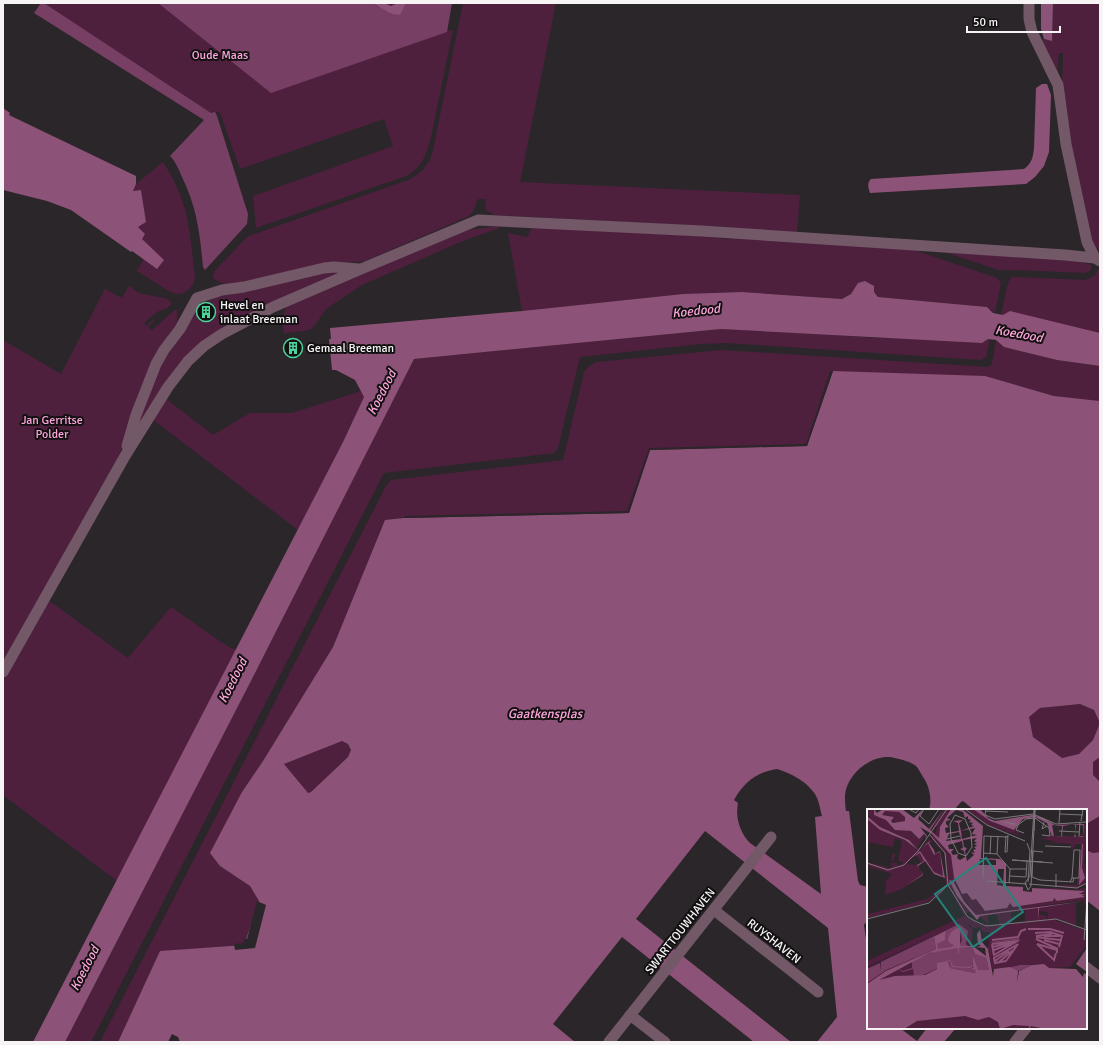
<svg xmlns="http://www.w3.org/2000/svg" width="1103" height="1045" viewBox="0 0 1103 1045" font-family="Signika,sans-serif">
  <rect width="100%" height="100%" fill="#2b2629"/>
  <g fill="#4e203e">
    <path d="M44 3H452L447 31 453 30 431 137C427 153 422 168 406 176L256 228 253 196 393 146 384 119 240 169 220 113 218 112 211 113Z"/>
    <path d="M463 3H556L520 182 800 195 797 232 735 229C724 225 713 226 702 226L495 215 487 211 485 206 486 199H478L473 211 469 216 365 261 333 264 230 285 222 283 214 279 213 275 214 272 245 239 249 236 408 180 414 177 422 171 430 160 433 150Z"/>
    <polygon points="1053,3 1100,3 1100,252 1092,242 1078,187 1062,88 1063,53 1059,53 1057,73 1039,43 1044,39 1052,41"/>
    <path d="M163 162C172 176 179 190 184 206 189 224 191 242 193 261 193 266 195 274 195 279 194 286 185 295 177 294 169 293 146 276 137 271L144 259 157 269 142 238 137 227 146 222 141 190 133 191 136 184Z"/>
    <polygon points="499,226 497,229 465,240 362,285 326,309 315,325 311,329 305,331 284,333 282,320 286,307 442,239 467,230"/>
    <polygon points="532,227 702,236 727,239 737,238 914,250 997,278 1001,283 995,313 987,307 878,297 874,292 858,283 851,294 842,299 742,292 683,294 522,311 508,233 527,237"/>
    <polygon points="944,252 1070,260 1092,265 1090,271 1084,273 1014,270 999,270"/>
    <polygon points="1099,268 1100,333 1001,315 1008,283 1010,279 1013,277 1086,280 1095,275"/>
    <polygon points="338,271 338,273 185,357 169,377 136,428 155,374 197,311 208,301 216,297 324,272"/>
    <polygon points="129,286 139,293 168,299 172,304 167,308 157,312 144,323 146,326 154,319 155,320 148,327 152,330 175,310 177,309 177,325 127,432 119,455 3,663 3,340 61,374 105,289 122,298"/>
    <polygon points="721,329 797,332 875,338 990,339 986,357 981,360 727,343 701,344 580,357 558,448 554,453 384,473 91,1042 65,1042 253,677 414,359"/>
    <polygon points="996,340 1004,347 1057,360 1100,366 1100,401 1054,396 985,376 807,446 629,513 385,520 333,647 263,761 242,792 220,866 250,886 259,901 244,945 160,952 118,1042 100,1042 386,486 391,480 563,460 584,372 588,367 596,362 722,350 988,367 992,364"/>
    <polygon points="361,391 364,397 343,442 298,530 152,419 165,398 213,435 250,413 292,413"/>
    <polygon points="48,600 128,658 171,607 227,646 237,650 117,881 3,795 3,680"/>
    <polygon points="1080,704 1094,710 1100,723 1093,740 1079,755 1062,758 1033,737 1029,717 1040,708"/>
    <polygon points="342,741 348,744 351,750 348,757 311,792 308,794 284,764"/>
    <polygon points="1100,757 1100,782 1093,775 1093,762"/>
    <polygon points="1100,816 1100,852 1093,853 1086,850 1086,824"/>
  </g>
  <g fill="#783f64">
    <path d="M41 3H44L211 113 215 112 217 116 248 214 247 224 205 270 203 267C200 235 197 207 182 177 179 170 176 162 170 156L204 120 34 13Z"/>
    <path d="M158 3H373C378 8 386 9 393 14L405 3H452L447 32 271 93Z"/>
  </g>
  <g fill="#8d5277" fill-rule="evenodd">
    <path d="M373 3H384L391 6 398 3H406L400 15C398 14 395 15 393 14 391 14 374 4 373 3Z"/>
    <polygon points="1041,3 1053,3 1052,41 1044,39 1041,29"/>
    <path d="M1042 84H1047L1051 95 1049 152 1044 166 1035 177 1026 184 870 193C868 187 867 183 871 179L1024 169C1032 163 1033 157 1034 148L1036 88Z"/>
    <polygon points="3,108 10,113 9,115 136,176 136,184 133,191 141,190 146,222 138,227 145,234 142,239 164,260 157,269 132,251 131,252 71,210 47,201 3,190"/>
    <polygon points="865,281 874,286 874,292 878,297 987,307 993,313 1003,315 1010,311 1100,333 1100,366 1057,360 1004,347 996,340 988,339 982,343 721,329 414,359 253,677 65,1042 33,1042 343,442 364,397 355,380 336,370 332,370 329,339 331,339 330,328 522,311 683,294 742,292 842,299 851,294 858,283"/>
    <path d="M833 371 985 376 1054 396 1100 401V757L1093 762V775L1100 782V816L1086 824V810H974L963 801 961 802 954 810H929C932 800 930 789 925 780 922 776 920 771 917 767 913 763 908 762 903 760 898 759 893 757 888 757 868 757 847 775 845 795 845 800 845 806 846 811H849L858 881 860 885 868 887V920L864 925 868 953V1028H900L917 1041 927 1028H956L944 1042H817L837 1017 828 928 705 831 636 919 791 1042H754L622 937 553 1024 575 1042H180L178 1037 172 1034 168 1042H118L160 951 244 945 259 901 250 886 220 866 210 853 242 792 263 761 333 647 385 520 404 518 629 513 650 450 807 446ZM1080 704 1094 710 1100 723 1093 740 1079 754 1062 758 1033 737 1029 717 1040 708ZM342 741 348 744 351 750 348 757 311 792 308 793 284 764ZM777 769C791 773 807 782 815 794 819 800 820 809 822 816L815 817 821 894 750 843C740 832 735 818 738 803L734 800C744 782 757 772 777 769Z"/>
    <polygon points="1086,850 1093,853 1100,852 1100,911 1086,900"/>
  </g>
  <g fill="#2b2629">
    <polygon points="830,371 833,371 807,446 650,450 629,513 404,518 404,516 627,511 649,448 806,444"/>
    <polygon points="257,901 266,905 255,948 235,950 234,944 243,943 244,939 247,939"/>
  </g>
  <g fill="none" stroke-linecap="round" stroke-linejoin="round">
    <g stroke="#735868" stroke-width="11">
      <polyline points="1029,3 1029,19 1032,32 1058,85 1066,144 1087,242 1095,258"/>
      <polyline points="127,446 136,415 156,364 164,350 180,329 197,298 222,290 244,287 324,268 334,267 359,269"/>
      <polyline points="3,672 125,456 168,387 188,361 204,346 222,334 273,307 361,269 478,220 702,231 1065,255 1095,258 1100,261"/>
      <polyline points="714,910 818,992"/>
      <polyline points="1086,967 1100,978"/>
      <polyline points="630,1015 665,1042"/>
      <polyline points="609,1042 771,837"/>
      <polyline points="1015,1042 1026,1028"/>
    </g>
  </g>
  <defs>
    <symbol id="building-ring" viewBox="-11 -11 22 22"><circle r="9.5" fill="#121011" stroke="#4ad49c" stroke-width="1.5"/><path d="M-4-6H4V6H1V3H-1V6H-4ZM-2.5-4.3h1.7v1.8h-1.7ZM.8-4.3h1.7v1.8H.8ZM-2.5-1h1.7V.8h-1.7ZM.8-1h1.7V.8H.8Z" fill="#4ad49c"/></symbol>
  </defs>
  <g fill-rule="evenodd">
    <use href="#building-ring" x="195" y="301" width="22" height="22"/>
    <use href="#building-ring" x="282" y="337" width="22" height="22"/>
  </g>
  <g text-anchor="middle" stroke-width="4" stroke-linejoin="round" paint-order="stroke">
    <g font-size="12" fill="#fda5db" stroke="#121011">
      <text x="220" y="59">Oude Maas</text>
      <text x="52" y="424">Jan Gerritse<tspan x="52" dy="14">Polder</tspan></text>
    </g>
    <g font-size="12" fill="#f7f4f5" stroke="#121011" text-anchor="start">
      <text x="220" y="309">Hevel en<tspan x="220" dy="14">inlaat Breeman</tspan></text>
      <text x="307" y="352">Gemaal Breeman</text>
    </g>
    <g font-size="12" fill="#f7f4f5" stroke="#121011">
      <text transform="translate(680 931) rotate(-52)" y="4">SWARTTOUWHAVEN</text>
      <text transform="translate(774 941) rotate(38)" y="4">RUYSHAVEN</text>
    </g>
    <g font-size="13" font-style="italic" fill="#fda4da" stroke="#121011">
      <text transform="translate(696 310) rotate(-6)" y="5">Koedood</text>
      <text transform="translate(1019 333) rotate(10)" y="5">Koedood</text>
      <text transform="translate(381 392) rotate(-63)" y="5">Koedood</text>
      <text transform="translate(232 680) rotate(-63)" y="5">Koedood</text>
      <text x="545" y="718">Gaatkensplas</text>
      <text transform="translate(84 968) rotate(-63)" y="5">Koedood</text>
    </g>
  </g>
  <g transform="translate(867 809)">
    <rect width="220" height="220" fill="#2b2629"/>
    <path d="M4 0H7V6L19 10 28 21 44 22 51 30 59 26 51 37 52 42 62 30 65 32 62 34 67 46 73 43 76 67H80L81 76 73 86 58 94 0 109 1 105 60 90 79 77 78 69 67 63 52 44 58 52 54 54 49 46 40 55 50 56 56 66 35 80 18 86 19 72 25 65 2 58 0 53 24 59 25 45H29L25 54H30V57L35 55 37 53 31 52 35 32 28 29 26 38 0 33V10L13 21 35 30 51 41 41 30 13 18 4 11 0 2ZM77 0H80L70 17 80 0H84L73 19 72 29 68 26 70 17 63 21ZM100 0H106L123 12 141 19 147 21 149 17 148 22 158 25 146 23 157 28 121 17ZM18 2 32 3 38 8V12L26 14 25 7 15 6ZM168 8 176 10 180 14 184 21 185 27 216 28 217 15 213 14 218 15 220 17 217 54 220 67 219 72 213 78H192L189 76H210L214 35H208L207 40H204L205 35 204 38V35L191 34V32V34L177 33H190L172 29 183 28 184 24 180 14ZM65 24 84 46 90 78 96 85 100 84 105 91 109 90 118 102 136 100 143 94 146 98 186 92 187 89 190 92 218 88 215 86 218 85H212L218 82 165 79H185L165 77 207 81 218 79 220 81 218 89 220 90 218 98 217 91 109 106 83 71 90 87 103 102 98 105 117 117H119V113L112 107 121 106V117L133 116 129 105 144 103V115L158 113V101L209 94V117L191 110H181V103L172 102V105L180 107 179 111H187L220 122V136L203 158 182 159 168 155 126 162 121 140 122 123H116L114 120 108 125 115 118 107 119 99 114 106 121 104 137 119 147 122 160 40 167 13 172 8 170 0 175V159L92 115 0 158V152L97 107 81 76 78 44 65 31ZM120 196 170 204 194 211 203 220H8Z" fill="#4e203e"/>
    <path d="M92 115 101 122 99 135 101 137 82 139H90L92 148V139L105 138 107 143 109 141 115 146 107 143 108 145 119 149 122 161H111L106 153 105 159 110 161 108 164 83 159 82 153 72 154 81 153 82 160 73 161 71 159 56 166 47 167 46 160 36 163 29 160 36 162 45 159V152L49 149 74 140H70V135L78 130 79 123 67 129 69 140 19 161 0 174V160L13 154 14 162V153ZM92 119 95 131 93 135 82 134 84 123ZM152 129 153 132 126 147 124 133ZM149 131 150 132 127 146 124 134ZM153 156H165L151 162 140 159Z" fill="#783f64" fill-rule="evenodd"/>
    <path d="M7 0 10 4 16 0H35L47 9 56 0 51 10 62 20 77 0 63 21 72 29 73 18 84 0H95L116 17 114 49 133 50 139 55V77L156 78V82L165 83V79L218 82 212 85H219L215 86 218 88 190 92 187 89 186 92 146 98 143 94 140 99 118 102 109 90 105 91 100 84 95 85 87 69 84 46 65 25 53 18 60 27 58 30 59 27 57 25 52 30 44 22 28 21 19 11 7 6ZM89 1 96 3 98 9 101 7V10L104 11 102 13 106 14 104 16 107 17 94 22 92 14 96 11 86 12 91 14 92 22 79 24 78 19 82 18 79 15V12L84 11 80 9ZM18 2 32 3 38 8V12L26 14 24 12 27 8 15 6ZM108 19 105 25 110 26 95 30 94 22ZM92 23 94 30 79 32 82 25ZM110 29 107 32 110 34 107 35 110 37 107 38 109 40 106 41 108 44 104 43 107 46 100 52 98 42 100 39 97 38 96 31ZM95 32 96 39 93 40 97 42 98 48 93 51 90 49 91 45 86 46 84 43 87 40H82L81 36ZM113 50 129 51V56H112ZM131 60H137L136 77 130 76ZM106 0H113L121 9 128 12 165 6 176 9 188 16 217 15 216 28 185 27 180 14 168 8 156 10 147 21 123 12ZM208 15V23L209 16H216V27L209 28 208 24 207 28 195 27 196 17ZM185 16 195 17 194 27H187ZM0 7 13 18 42 31 51 41 38 31 13 21 0 10ZM64 32 62 34 67 41 68 45 73 42 78 69 67 65 58 52 51 57 56 66 39 77 56 65 45 49 50 56 57 52 53 44 46 48 53 42 67 63 76 67 73 43 67 46 61 34 56 39 60 34ZM192 33 216 35 215 59 218 69 212 76 215 35ZM82 71 86 72 97 92 109 106 218 92 172 99V111L171 99 113 107 110 111 90 87ZM90 119H93V137H106L119 147 118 139 108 138 114 137 111 135 110 125 113 121 115 133 121 140 126 167 127 160 143 158 151 162 150 173 152 162 165 156 177 155 182 159 209 160 216 168 217 164 219 165 220 220H179L164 217 162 220V217L146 216 133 220 131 213 122 208 111 211 98 207 50 212 37 220H0V175L19 162 69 140 67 128 79 122 78 131 70 135 71 140 85 138 87 136 82 134 81 130 84 123ZM105 138 108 145 119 149 122 161H111L106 147V156L103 158 86 157 83 151H80L83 152 85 158 103 159 107 157 105 160 109 161 108 164 83 159 81 152 70 154V160L58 166 28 167 12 171 62 144 90 139 92 148V139ZM220 139V163L209 155Z" fill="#8d5277" fill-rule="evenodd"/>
    <path fill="none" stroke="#8d5277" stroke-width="2" d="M161 120H183L197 124M168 124 183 123 195 127 192 138M169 127 185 125M177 127H193M169 128 193 131M169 130 191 140M125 131 151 128 154 122 159 120M177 131 192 135M125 135 150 132 127 146 125 135M126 138 144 133M127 141 145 134M189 144 187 151 170 135 190 141V144M128 152 142 142M139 152 128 154 127 149 151 135 139 152M131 154 146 141"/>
    <path fill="none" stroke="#7d787b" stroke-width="1" d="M42 0 49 4 52 0M57 0 53 7 62 15 72 0M98 0 120 16 158 32M119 0 118 6 128 10 166 5 189 15 219 13M167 0 163 67 158 74 161 81 164 77 168 0M119 2 141 3M193 5 216 6M88 6 98 10 104 24 105 38 99 47 91 44 84 30 83 15ZM214 12 216 0M137 13 148 15H143M177 13 175 20 180 17M192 14 193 0M220 19V64M167 22 168 0M192 22 212 23M157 24 149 21 151 16 159 10 168 9 182 19 183 27 175 26M63 26 78 44 81 76 100 107 106 111 119 117 189 110 220 121M212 27 213 13M80 30 93 27M160 34 163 42 161 73M178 37 204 38M138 43H140L141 26M138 43 139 27M176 43 166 42 165 68 173 71 206 73 207 69M116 44 130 45 131 27M123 45 124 27M130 45 143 60M176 53 145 51 186 54M0 54 21 61 37 56 51 42 80 0M143 67 159 68 160 53M116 68 117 27 141 28M120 72 160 75M203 73 205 69H212L213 41H207L205 69M142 74 143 60H160M162 75 210 79 220 74M189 78V65M0 110 62 94 81 76M217 131 220 91"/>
    <path fill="#26837c" fill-opacity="0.15" stroke="#26837c" stroke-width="2" d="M119 49 156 103 106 138 68 85Z"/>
    <rect width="220" height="220" fill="none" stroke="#f7f4f5" stroke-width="2"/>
  </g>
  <rect width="1103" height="1045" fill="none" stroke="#f7f4f5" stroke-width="8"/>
  <path d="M967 26v6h93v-6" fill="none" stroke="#f7f4f5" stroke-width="2"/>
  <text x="973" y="26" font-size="12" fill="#f7f4f5" stroke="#121011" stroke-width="3" paint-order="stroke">50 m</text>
</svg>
